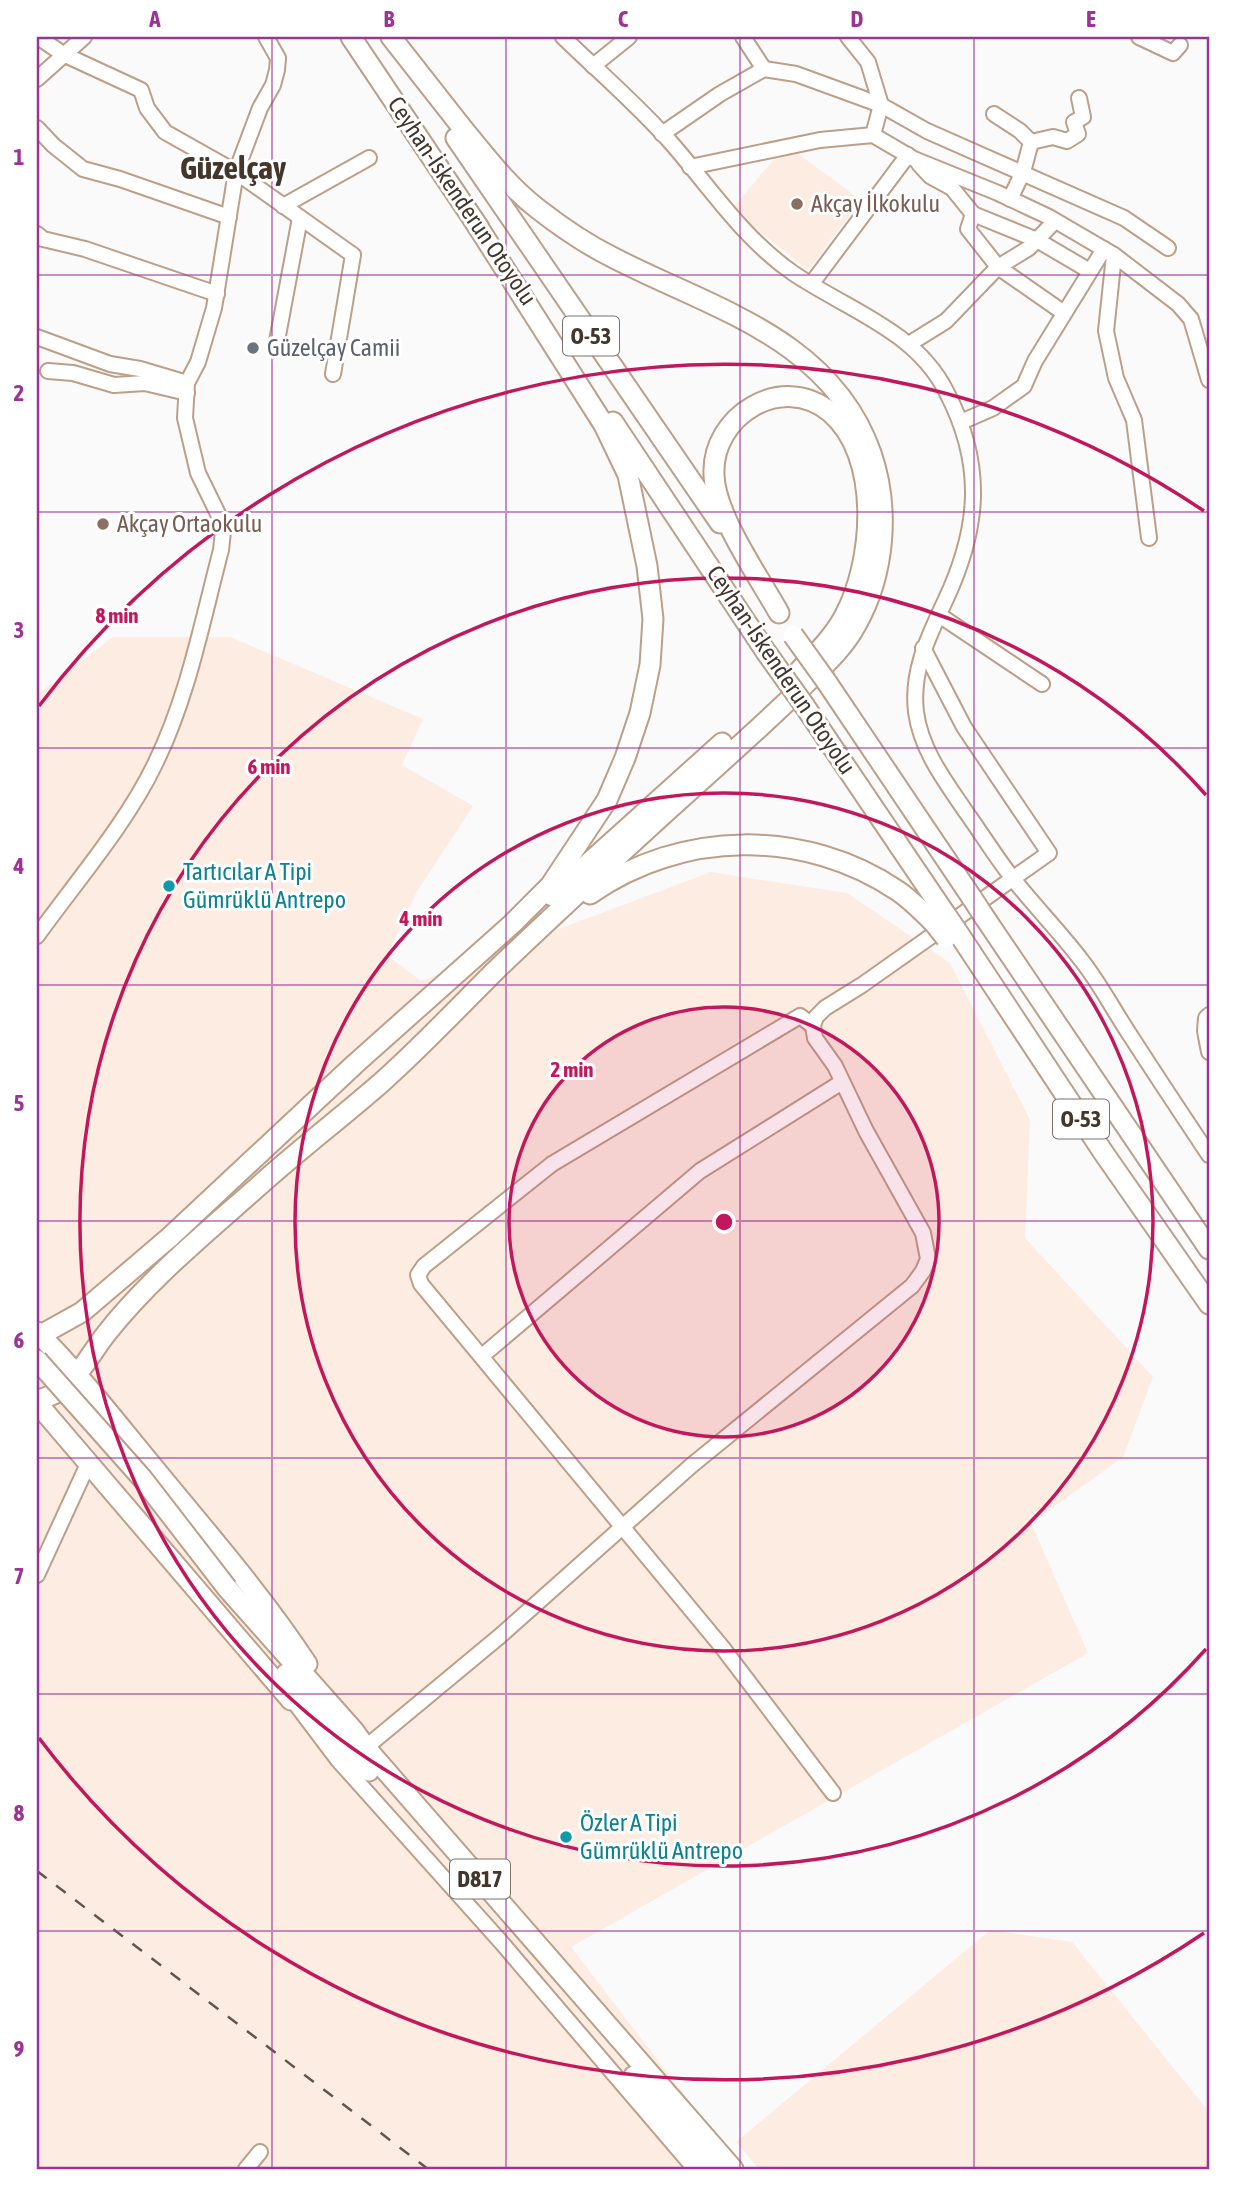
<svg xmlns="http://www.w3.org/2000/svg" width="1246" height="2206" viewBox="0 0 1246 2206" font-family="'Asap Condensed',sans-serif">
  <rect width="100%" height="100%" fill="#fafafa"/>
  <g fill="#fcece1">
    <polygon points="786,145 861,200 808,270 732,209"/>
    <polygon points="113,637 230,637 423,719 402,765 473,806 416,893 387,955 421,981 711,872 847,893 950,963 1030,1120 1025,1238 1153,1377 1123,1457 1031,1523 1088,1653 571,1947 741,2169 37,2169 37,695"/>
    <polygon points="990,1930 1072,1942 1209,2112 1209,2169 759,2169 736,2142"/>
  </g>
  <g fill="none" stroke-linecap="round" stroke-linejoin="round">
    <defs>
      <g id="minor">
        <polyline points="38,37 63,54 141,90 147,108 165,132 236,172 353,255 333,374"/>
        <path d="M563 37C599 72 640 107 673 145 712 190 743 238 793 273 846 309 915 330 946 391 984 463 980 526 946 599 929 636 911 670 916 712 921 750 945 781 966 812 982 834 997 859 1014 880 1036 908 1061 933 1082 961 1101 985 1115 1013 1132 1038 1157 1077 1183 1116 1209 1155"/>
        <polyline points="743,37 764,69"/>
        <polyline points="1139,37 1173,53 1180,45"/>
        <polyline points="593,66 629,37"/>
        <polyline points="37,79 84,37"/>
        <polyline points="994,114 1020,131 1031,142 1023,172 1010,199"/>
        <polyline points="37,128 53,145 83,169 120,179 229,217"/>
        <polyline points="662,134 720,94 764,69 796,74 881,105 868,62 848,37"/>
        <polyline points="873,135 881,105 927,131 1124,218 1168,248"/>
        <polyline points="1031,142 1053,137 1067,141 1078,134 1074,122 1083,117 1079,98"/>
        <polyline points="919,164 930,176 952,188 973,214 968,229 998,267 1064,313"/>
        <polyline points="690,167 820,140 873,135 914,159 998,193 1049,217 1114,255 1178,304 1191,319 1209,380"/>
        <polyline points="283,206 369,158"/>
        <polyline points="973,214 1037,240 1088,270"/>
        <polyline points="37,234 43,239 85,249 217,294"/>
        <polyline points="1114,255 1106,331 1116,378 1134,420 1149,538"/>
        <polyline points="812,283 908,155"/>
        <polyline points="37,337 110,364 140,369 187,383"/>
        <polyline points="277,341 300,218"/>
        <polyline points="909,344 946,321 998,267 1029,248 1055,221"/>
        <polyline points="48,371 73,373 114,385 145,383 187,393"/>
        <polyline points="961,422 993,408 1024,386 1035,361 1104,249"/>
        <polyline points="939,615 1042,684"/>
        <path d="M37 936C75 883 127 823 155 764 188 697 202 622 221 550L223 532 221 520 198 473 185 418 187 383 198 362 214 308 236 172 260 108 273 85 277 70 278 58 266 37"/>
        <polyline points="1209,1015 1206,1018 1205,1031 1209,1052"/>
        <polyline points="813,1026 800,1016 552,1164 424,1266 418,1275 421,1284 722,1647 833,1793"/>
        <polyline points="482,1356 700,1171 842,1082"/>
        <polyline points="37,1575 88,1464"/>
        <polyline points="298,1707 338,1760 501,1942 695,2169"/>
        <polyline points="359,1753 500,1636 692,1465 912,1286 923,1271 928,1259 923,1233 866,1131 835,1066 815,1038 813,1026 816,1017 825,1008 862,985 1049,853 964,727 923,648"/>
        <polyline points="246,2169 260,2152"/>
      </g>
      <g id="highway">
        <polyline points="351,37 479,228"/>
        <polyline points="456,138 720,523"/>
        <polyline points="613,422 766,652"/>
        <path d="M779 613C759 577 715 515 714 475 711 416 782 372 830 412 882 456 874 562 844 617 833 637 817 653 800 670"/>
        <polyline points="826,681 972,898"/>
        <polyline points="804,705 946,915"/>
        <path d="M590 894C681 830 805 828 898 891 911 900 923 912 934 923"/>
        <polyline points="552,896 722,743"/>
        <polyline points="983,915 1209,1249"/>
        <polyline points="957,931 1103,1152 1209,1304"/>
        <path d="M37 1332C81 1376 119 1426 159 1474 210 1536 263 1597 307 1664"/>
        <polyline points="37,1337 82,1312 170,1237 355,1064 512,924 550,886 607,800 625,758 640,713 650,665 653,619 647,566 628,475 604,425 473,219"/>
        <path d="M37 1400C72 1393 85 1361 106 1334 150 1278 207 1232 261 1184 300 1149 342 1117 382 1082 421 1047 457 1009 494 972 551 917 609 864 667 811 711 771 756 732 798 691 819 670 842 651 856 625 885 574 890 508 871 453 830 337 710 308 612 257 586 244 561 227 538 209 509 187 487 158 464 130 440 99 415 68 391 37"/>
        <polyline points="37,1403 291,1700"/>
        <polyline points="227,1588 354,1731 366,1748 733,2169"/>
        <polyline points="286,1674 369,1771"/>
        <polyline points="634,2076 715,2169"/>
      </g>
    </defs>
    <use href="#minor" stroke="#bd9f88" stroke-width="18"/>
    <use href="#highway" stroke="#bd9f88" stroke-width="23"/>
    <use href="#minor" stroke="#fff" stroke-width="14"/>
    <use href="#highway" stroke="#fff" stroke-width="19"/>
    <polyline stroke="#60564e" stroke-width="2.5" stroke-dasharray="12 12" stroke-linecap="butt" points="37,1871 428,2169"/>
    <defs>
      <g id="highway-bridge">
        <polyline points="793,635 826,681"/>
        <polyline points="766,652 804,705"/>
        <polyline points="972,898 983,915"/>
        <polyline points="946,915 957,931"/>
        <polyline points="934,923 946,938"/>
        <polyline points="37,1360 142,1478 227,1588"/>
      </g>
    </defs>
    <use href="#highway-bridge" stroke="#bd9f88" stroke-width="23" stroke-linecap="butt"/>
    <use href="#highway-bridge" stroke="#fff" stroke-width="19"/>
  </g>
  <path fill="none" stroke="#9c3497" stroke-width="2" stroke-opacity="0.55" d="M272 37V2169M506 37V2169M740 37V2169M974 37V2169M37 275H1209M37 512H1209M37 748H1209M37 985H1209M37 1221H1209M37 1458H1209M37 1694H1209M37 1931H1209"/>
  <circle cx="724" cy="1222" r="215" fill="#c2185b" fill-opacity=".12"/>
  <g fill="none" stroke="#c2185b" stroke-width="3.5">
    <circle cx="724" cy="1222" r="215"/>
    <circle cx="724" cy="1222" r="429"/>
    <path d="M1206 1649A644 644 0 1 1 1206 795"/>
    <path d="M1204 1933A858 858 0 0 1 39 1738M39 706A858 858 0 0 1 1204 511"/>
  </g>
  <g fill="#8d6e63" stroke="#fff" stroke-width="2.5">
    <circle cx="797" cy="204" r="7"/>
    <circle cx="103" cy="524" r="7"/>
  </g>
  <circle fill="#6b7280" stroke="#fff" stroke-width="2.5" cx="253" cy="348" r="7"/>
  <g fill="#0f9aa8" stroke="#fff" stroke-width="2.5">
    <circle cx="169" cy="886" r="7"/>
    <circle cx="566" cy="1837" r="7"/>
  </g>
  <g text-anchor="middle" stroke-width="6" stroke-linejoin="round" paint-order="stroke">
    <g fill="#fff" stroke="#7b726c" stroke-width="2">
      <rect x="563" y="316.5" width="56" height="39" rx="5"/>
      <rect x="1053" y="1099.5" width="56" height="39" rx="5"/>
      <rect x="450" y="1859.5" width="60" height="39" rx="5"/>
    </g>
    <g font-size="23" font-weight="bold" fill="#43362d">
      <text x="591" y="344">O-53</text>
      <text x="1081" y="1127">O-53</text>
      <text x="480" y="1887">D817</text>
    </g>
    <g font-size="24" fill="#43362d" stroke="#fff">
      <text transform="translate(462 201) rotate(56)" y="8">Ceyhan-İskenderun Otoyolu</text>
      <text transform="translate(781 670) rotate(56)" y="8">Ceyhan-İskenderun Otoyolu</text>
    </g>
    <g font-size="24" fill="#785e54" stroke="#fff" text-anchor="start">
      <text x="811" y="212">Akçay İlkokulu</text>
      <text x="117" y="532">Akçay Ortaokulu</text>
    </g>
    <g font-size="24" fill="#5b616d" stroke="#fff" text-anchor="start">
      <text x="267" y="356">Güzelçay Camii</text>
    </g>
    <g font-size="24" fill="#0d838f" stroke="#fff" text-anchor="start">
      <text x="183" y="880">Tartıcılar A Tipi<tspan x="183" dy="28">Gümrüklü Antrepo</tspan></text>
      <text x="580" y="1831">Özler A Tipi<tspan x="580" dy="28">Gümrüklü Antrepo</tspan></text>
    </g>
    <g font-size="32" font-weight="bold" fill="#43362d" stroke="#fff">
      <text x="233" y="179">Güzelçay</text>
    </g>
  </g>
  <circle cx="724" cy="1222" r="10" fill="#c2185b" stroke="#fff" stroke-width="3.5"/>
  <g font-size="21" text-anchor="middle" font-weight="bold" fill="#c2185b" stroke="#fff" stroke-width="6" stroke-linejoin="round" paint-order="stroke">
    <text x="117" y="623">8 min</text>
    <text x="269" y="774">6 min</text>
    <text x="421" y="926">4 min</text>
    <text x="572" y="1077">2 min</text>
  </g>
  <rect width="1246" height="2206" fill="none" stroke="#ffffff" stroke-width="77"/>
  <rect x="38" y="38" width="1170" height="2130" fill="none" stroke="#9c3497" stroke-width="2.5"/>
  <g font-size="23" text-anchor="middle" font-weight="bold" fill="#9c3497">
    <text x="155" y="27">A</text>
    <text x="389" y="27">B</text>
    <text x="623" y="27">C</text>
    <text x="857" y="27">D</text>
    <text x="1091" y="27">E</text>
    <text x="19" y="165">1</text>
    <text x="19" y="401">2</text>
    <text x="19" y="638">3</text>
    <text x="19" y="874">4</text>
    <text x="19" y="1111">5</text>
    <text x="19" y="1348">6</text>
    <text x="19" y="1584">7</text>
    <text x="19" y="1821">8</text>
    <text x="19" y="2057">9</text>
  </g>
</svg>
